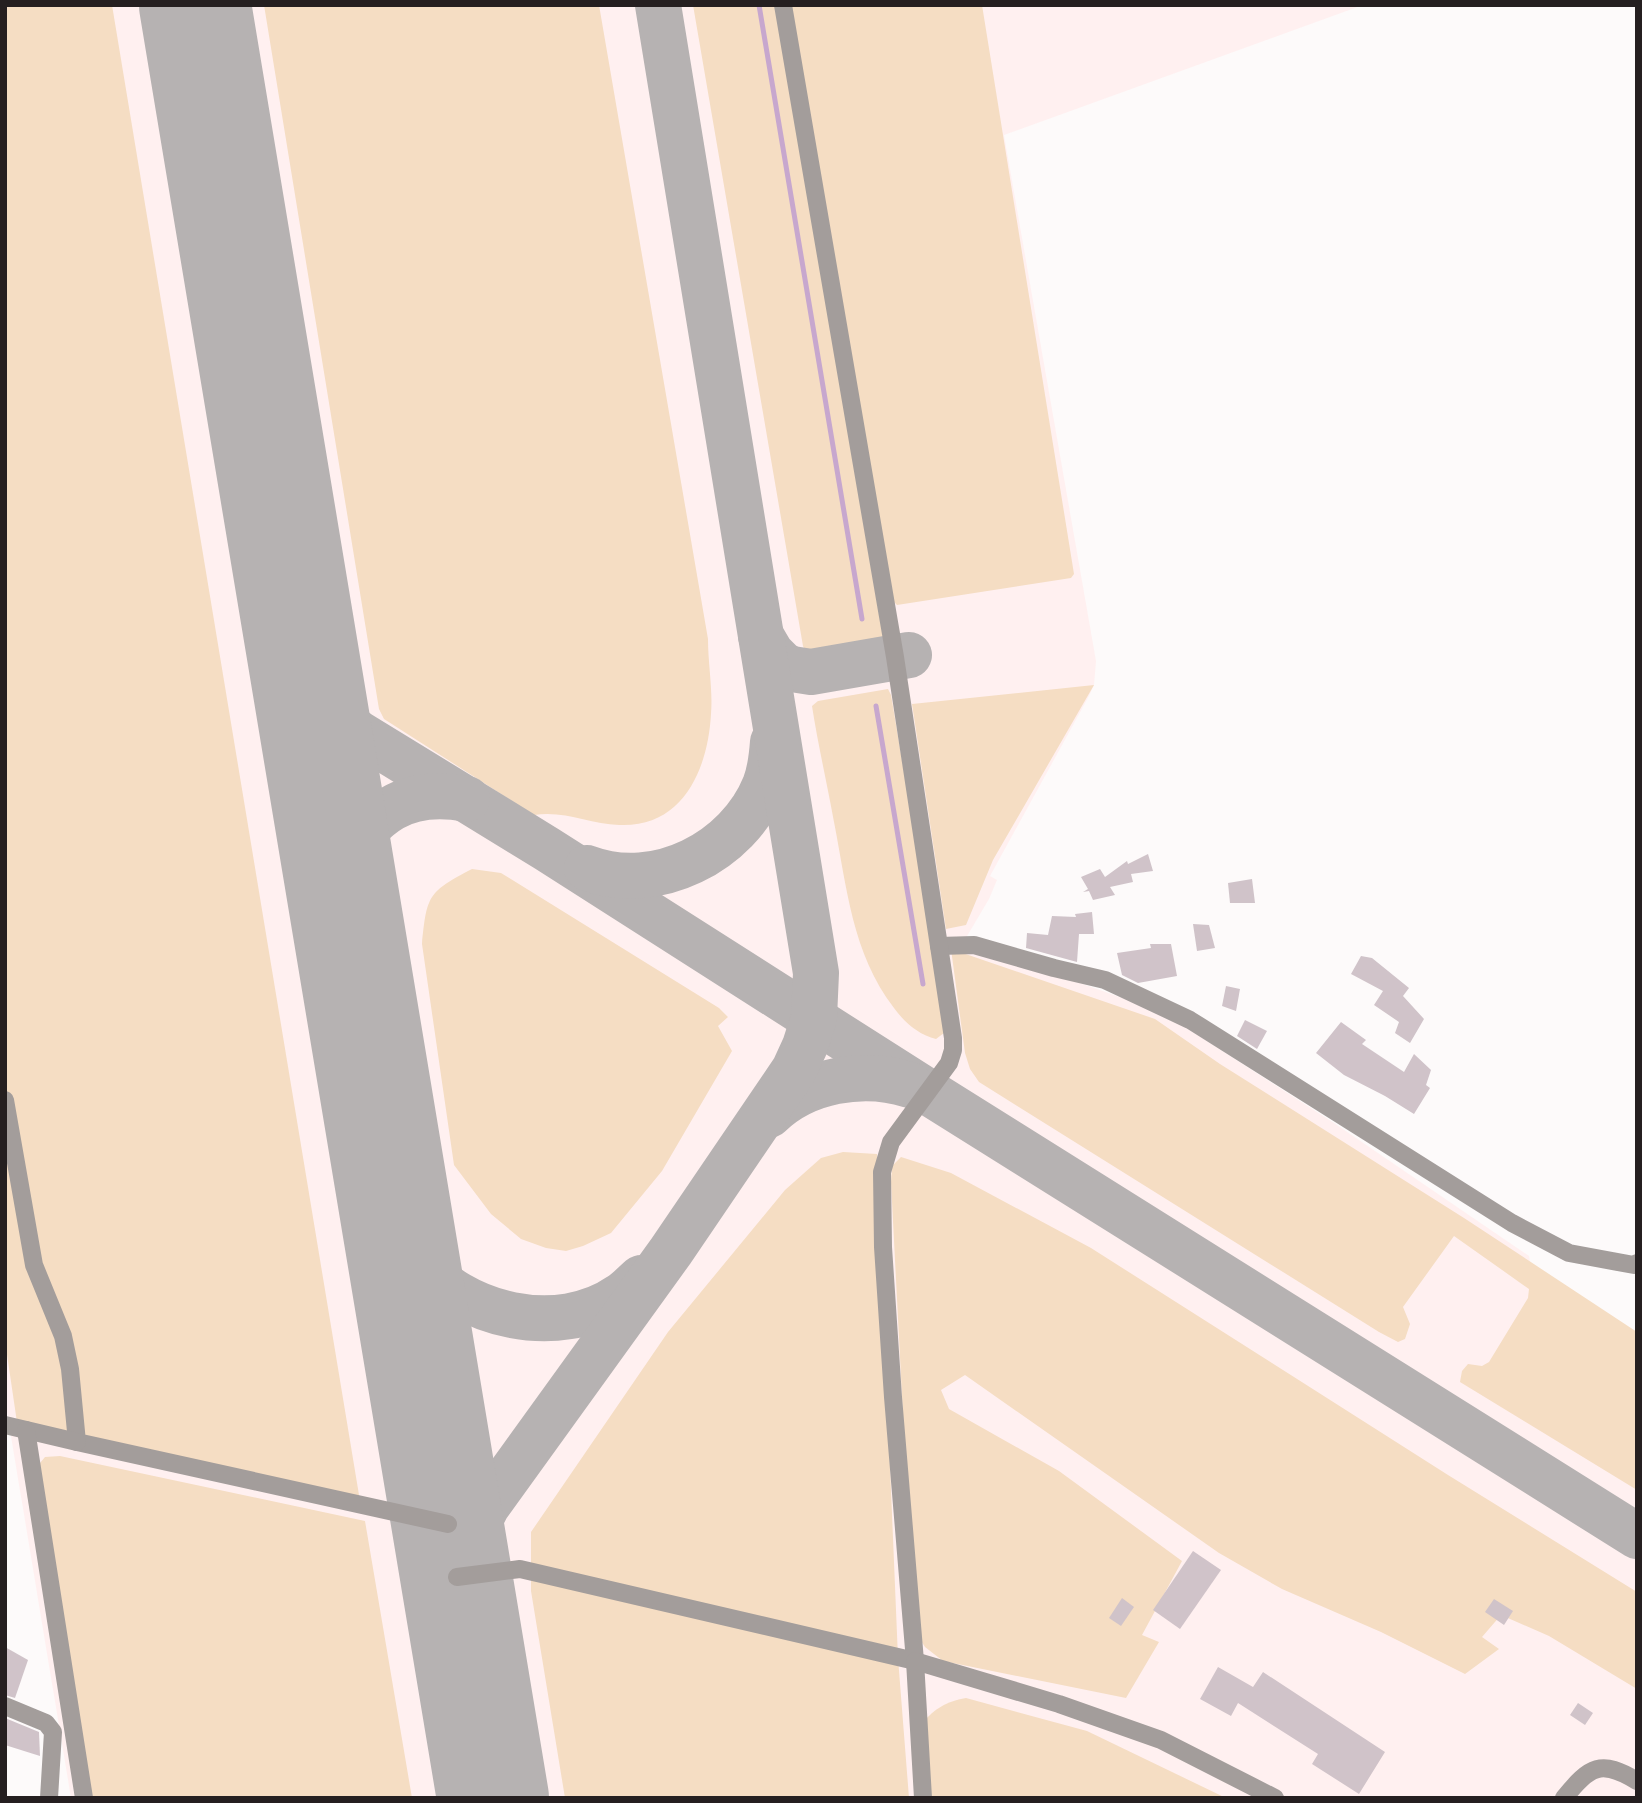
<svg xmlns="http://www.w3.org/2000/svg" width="1642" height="1803" viewBox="0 0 1642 1803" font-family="Rubik,sans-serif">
  <rect width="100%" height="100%" fill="#fdfafa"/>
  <polygon fill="#fff0f0" points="5,5 1363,5 1004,135 1096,661 1094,685 1089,696 990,876 997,880 989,899 960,948 1080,983 1162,1012 1334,1123 1529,1256 1541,1318 1637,1377 1637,1798 71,1798 5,1400"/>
  <g fill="#f5ddc3">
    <polygon points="5,5 112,5 362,1513 19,1436 5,1341"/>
    <path d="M264 5H599L708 639C708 664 713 690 711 714 708 769 683 828 619 825 590 824 564 810 534 815L384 719 379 709Z"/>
    <path d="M693 5H775L883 637 874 647C858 649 819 657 806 653L803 646Z"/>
    <polygon points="790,5 982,5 1074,574 1071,578 897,605 893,601"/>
    <polygon points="1094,685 993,860 966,925 946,929 912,704"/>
    <path d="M888 689 891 695 947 1027 944 1033 936 1039C919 1035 904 1022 894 1008 852 953 847 888 834 822 827 783 818 745 812 706L818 701Z"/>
    <path d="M472 869 501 873 719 1008 728 1017 718 1026 732 1051 662 1171 611 1233 583 1246 566 1251 546 1248 521 1239 491 1214 454 1165 422 944C427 895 428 892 472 869Z"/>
    <polygon points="951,949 1155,1019 1220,1064 1464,1218 1637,1332 1637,1490 1460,1382 1462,1371 1468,1364 1482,1366 1489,1362 1528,1298 1529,1289 1454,1236 1403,1307 1410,1324 1405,1339 1398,1342 1379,1332 979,1082 970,1069 965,1053"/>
    <polygon points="843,1152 877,1154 898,1658 909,1798 565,1798 531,1591 531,1532 668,1332 785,1190 821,1158"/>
    <polygon points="901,1157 951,1173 1091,1248 1448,1475 1637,1592 1637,1689 1549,1636 1501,1615 1482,1637 1499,1649 1465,1674 1381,1632 1282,1589 1219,1553 965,1375 941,1390 949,1409 1059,1471 1182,1561 1142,1635 1159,1642 1126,1698 943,1661 925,1647 914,1630 891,1182 892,1166"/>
    <polygon points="60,1456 365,1521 412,1798 79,1798 27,1493 38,1478 40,1463 45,1457"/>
    <path d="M966 1698 1087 1731 1226 1798H925L922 1723C936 1708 945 1702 966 1698Z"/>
  </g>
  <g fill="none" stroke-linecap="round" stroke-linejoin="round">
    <g stroke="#c7a7ce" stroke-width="5">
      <polyline points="759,5 862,619"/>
      <polyline points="876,706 923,984"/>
    </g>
    <g stroke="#b6b2b2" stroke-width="46">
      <polyline points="761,636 771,653 783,665 792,669 811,672 909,655"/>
      <path d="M304 662C319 702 324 707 358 733L547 849 925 1090 1637 1536"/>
      <path d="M338 863C374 814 403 787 467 799"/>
      <path d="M587 868C656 894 738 852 765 785 770 772 772 756 773 742"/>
      <path d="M769 1115C805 1080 863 1070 910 1085"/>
      <path d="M396 1215C403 1229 408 1247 417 1259 461 1316 558 1339 620 1296 628 1291 634 1284 641 1278"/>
      <polyline points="457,1577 468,1543 487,1506 671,1251 794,1070 805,1046 814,1018 816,973 658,5"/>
    </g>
    <polyline stroke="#b6b2b2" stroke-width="112" points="195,5 493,1798"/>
  </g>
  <g fill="#d0c3c9">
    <polygon points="1148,854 1153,871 1131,874 1133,882 1110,887 1115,895 1093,900 1089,891 1083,892 1088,889 1081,877 1100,869 1105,877 1127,861 1128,864"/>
    <polygon points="1252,879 1255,903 1230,903 1228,883"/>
    <polygon points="1092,912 1094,934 1079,934 1077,962 1026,948 1027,933 1048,935 1052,916 1076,917 1075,914"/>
    <polygon points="1193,924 1209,925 1215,948 1197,951"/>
    <polygon points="1150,944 1171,944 1177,976 1138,983 1122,975 1117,953 1151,948"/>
    <polygon points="1361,956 1372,958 1409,988 1403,996 1424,1019 1410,1043 1395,1033 1399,1022 1374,1005 1383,991 1351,974"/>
    <polygon points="1226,986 1240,989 1236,1011 1222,1006"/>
    <polygon points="1245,1020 1267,1031 1257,1049 1237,1036"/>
    <polygon points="1341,1022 1366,1040 1362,1044 1404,1072 1414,1054 1431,1070 1426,1085 1430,1088 1414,1114 1385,1096 1344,1075 1316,1053"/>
    <polygon points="1193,1551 1221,1570 1180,1629 1153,1610"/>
    <polygon points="1122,1598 1134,1607 1121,1626 1109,1618"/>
    <polygon points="1494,1599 1513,1611 1504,1625 1485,1612"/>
    <polygon points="5,1647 28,1660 15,1698 5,1695"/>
    <polygon points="1218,1667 1253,1687 1263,1672 1385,1752 1359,1794 1312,1764 1318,1754 1238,1703 1231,1716 1200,1699"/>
    <polygon points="1578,1703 1593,1713 1585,1725 1570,1715"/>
    <polygon points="5,1718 39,1732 40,1756 5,1745"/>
  </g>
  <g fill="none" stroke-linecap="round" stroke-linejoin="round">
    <g stroke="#a39d9b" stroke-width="18">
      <polyline points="939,946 974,945 1054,968 1105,980 1190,1020 1512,1223 1569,1253 1634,1265 1637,1263"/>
      <polyline points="5,1100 34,1265 63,1336 70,1369 77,1442 448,1524"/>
      <polyline points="5,1425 77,1442"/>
      <polyline points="26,1430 84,1798"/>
      <polyline points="457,1577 520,1569 915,1661 893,1397 883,1247 882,1172 891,1142 949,1063 953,1050 953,1038 895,657 783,5"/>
      <polyline points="5,1706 46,1723 53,1732 49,1798"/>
      <polyline points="923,1798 915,1661 1059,1704 1161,1740 1275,1798"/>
      <path d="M1564 1798C1590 1766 1601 1759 1637 1781"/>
    </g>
  </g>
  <rect width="1642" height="1803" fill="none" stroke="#251f20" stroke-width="14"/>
</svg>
